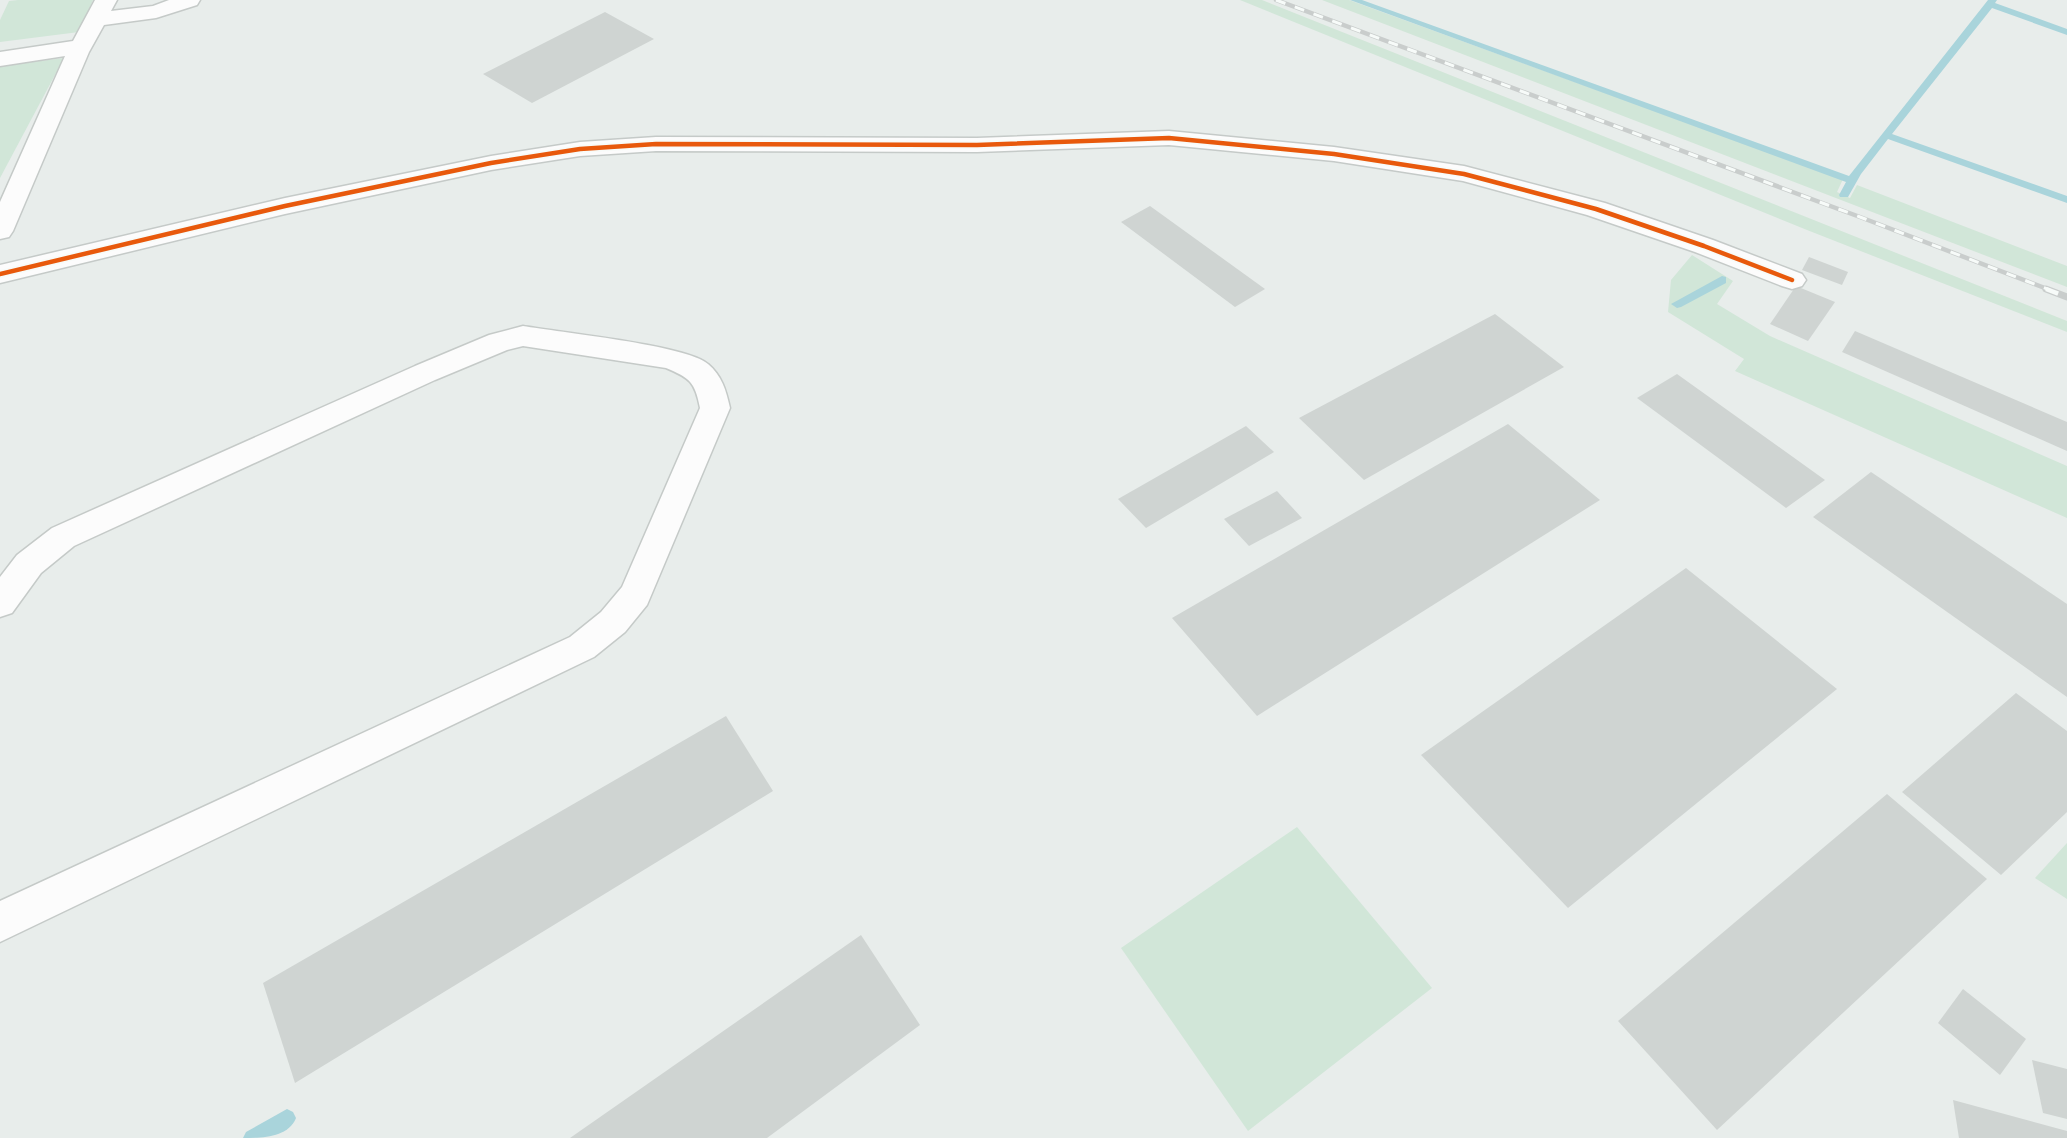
<svg xmlns="http://www.w3.org/2000/svg" width="2067" height="1138" viewBox="0 0 2067 1138" font-family="'Varela Round',sans-serif">
  <rect width="100%" height="100%" fill="#e8edeb"/>
  <g fill="#d1e6d8">
    <polygon points="18,0 93,0 79,32 0,42 0,20 9,1"/>
    <polygon points="1240,0 1262,0 2067,321 2067,332 1807,230"/>
    <polygon points="1322,0 1349,0 1843,179 1837,192 1850,198 1857,185 2067,266 2067,287"/>
    <polygon points="64,58 0,178 0,66"/>
    <polygon points="1692,255 1733,281 1717,304 1770,336 2067,466 2067,518 1735,371 1744,359 1668,312 1671,280"/>
    <polygon points="1297,827 1432,988 1248,1131 1121,948"/>
    <polygon points="2067,843 2067,899 2035,878"/>
  </g>
  <g fill="none" stroke-linecap="round" stroke-linejoin="round">
    <g fill="#a9d4db" fill-rule="evenodd">
      <polygon points="1350,0 1362,0 1849,176 1988,0 1997,0 1995,3 2067,29 2067,35 1992,8 1892,134 2067,196 2067,203 1888,139 1861,174 1848,197 1840,197 1839,195 1846,182"/>
      <polygon points="1722,276 1726,277 1726,283 1681,307 1677,308 1671,304"/>
      <path d="M287 1109 293 1112 296 1118C288 1138 261 1138 243 1138L246 1132Z"/>
    </g>
  </g>
  <g fill="#cfd4d2">
    <polygon points="605,12 654,39 532,103 483,74"/>
    <polygon points="1150,206 1265,289 1235,307 1121,222"/>
    <polygon points="1809,257 1848,272 1842,285 1802,270"/>
    <polygon points="1796,286 1835,302 1808,341 1770,324"/>
    <polygon points="1495,314 1564,367 1364,480 1299,418"/>
    <polygon points="1855,331 2067,422 2067,451 1842,352"/>
    <polygon points="1677,374 1825,480 1786,508 1637,398"/>
    <polygon points="1508,424 1600,500 1257,716 1172,618"/>
    <polygon points="1246,426 1274,452 1146,528 1118,499"/>
    <polygon points="1871,472 2067,604 2067,697 1813,517"/>
    <polygon points="1277,491 1302,518 1249,546 1224,519"/>
    <polygon points="1686,568 1837,689 1568,908 1421,755"/>
    <polygon points="2016,693 2067,731 2067,812 2001,875 1902,792"/>
    <polygon points="726,716 773,791 295,1083 263,983"/>
    <polygon points="1887,794 1987,879 1717,1130 1618,1021"/>
    <polygon points="861,935 920,1025 767,1138 570,1138"/>
    <polygon points="1963,989 2026,1039 2000,1075 1938,1023"/>
    <polygon points="2032,1060 2067,1069 2067,1119 2043,1113"/>
    <polygon points="1953,1100 2067,1131 2067,1138 1959,1138"/>
  </g>
  <g fill="none" stroke-linecap="round" stroke-linejoin="round">
    <defs>
      <g id="minor">
        <polygon points="95,0 117,0 111,11 153,6 169,0 200,0 197,5 156,18 104,25 89,52 13,231 9,237 0,239 0,202 65,56 0,66 0,52 73,41"/>
        <polygon points="1169,131 1334,147 1464,166 1605,203 1713,240 1802,274 1806,280 1802,286 1792,289 1782,286 1695,252 1587,215 1463,181 1334,161 1169,145 977,152 656,151 580,156 491,170 285,214 0,283 0,265 285,198 491,156 580,142 656,137 977,138"/>
        <path d="M523 326C557 332 687 345 708 364 722 376 726 390 730 408L647 605 625 632 594 657 0 942V901L570 637 601 612 622 587 700 408C695 382 690 378 666 368L523 346 507 350 435 380 74 546 41 573 12 613 0 617V577L17 555 52 528 415 366 489 335Z"/>
      </g>
    </defs>
    <use href="#minor" stroke="#c5cac8" stroke-width="3"/>
    <use href="#minor" fill="#fcfcfc" fill-rule="evenodd"/>
    <defs>
      <polyline id="rail-far1" points="1276,0 1860,217 2050,290"/>
      <polyline id="rail" points="2046,289 2067,297"/>
    </defs>
    <use href="#rail-far1" stroke="#c9cdcc" stroke-width="4.5"/>
    <use href="#rail" stroke="#c9cdcc" stroke-width="7"/>
    <use href="#rail-far1" stroke="#f7fbf9" stroke-width="3" stroke-dasharray="10" stroke-linecap="butt"/>
    <use href="#rail" stroke="#f7fbf9" stroke-width="4.5" stroke-dasharray="13" stroke-linecap="butt"/>
    <defs>
      <polyline id="cycleway" points="0,274 285,206 491,163 580,149 656,144 977,145 1169,138 1334,154 1464,174 1596,209 1704,246 1792,280"/>
    </defs>
    <use href="#cycleway" stroke="#f7fbf9" stroke-width="8"/>
    <use href="#cycleway" stroke="#e8590c" stroke-width="4.5"/>
  </g>
</svg>
